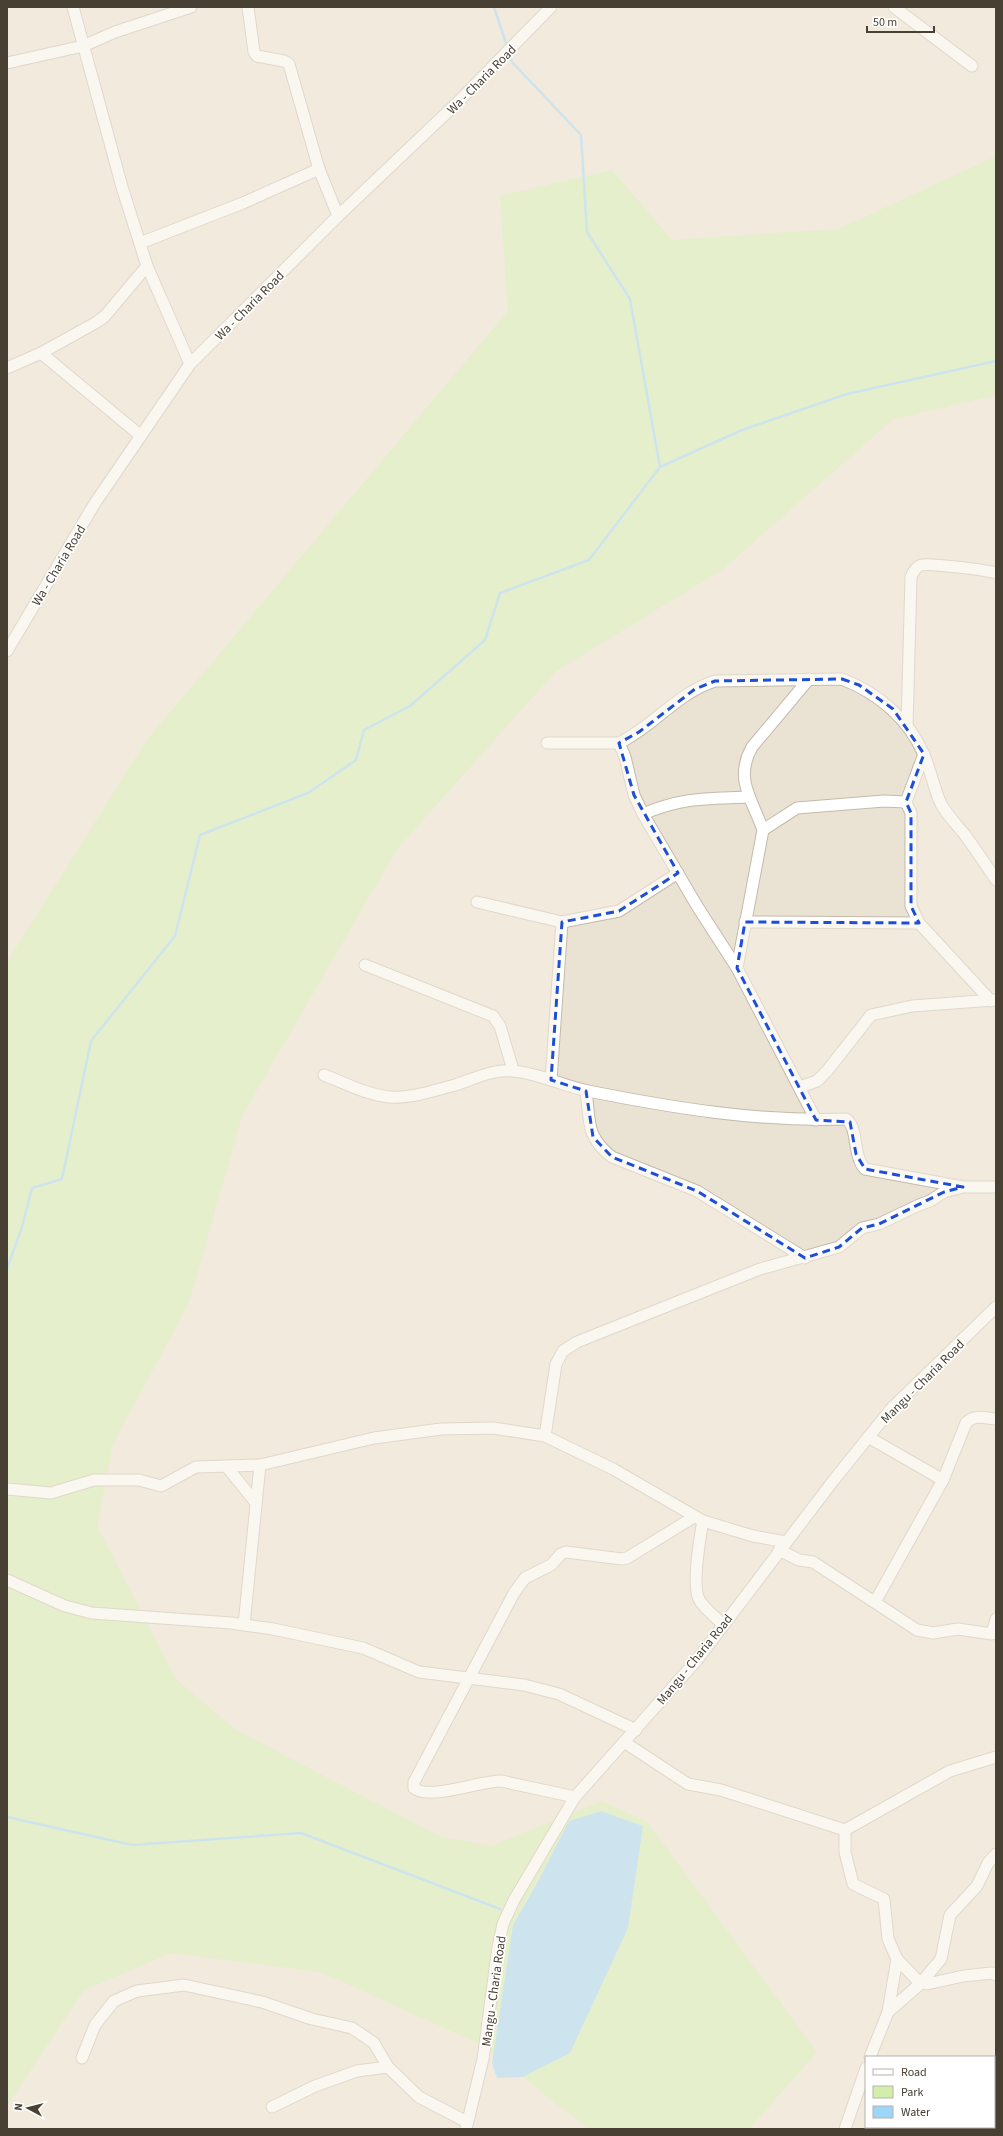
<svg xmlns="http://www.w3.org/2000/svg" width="1003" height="2136" viewBox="0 0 1003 2136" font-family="'Source Sans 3',sans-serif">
  <rect width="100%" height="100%" fill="#f5f0e6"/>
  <path fill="#eae2d3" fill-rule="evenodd" d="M7 7H996V2129H7ZM866 2057H994V2127H866Z"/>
  <polygon fill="#d2eeaa" points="996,156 996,395 892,420 722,570 556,671 397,849 242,1116 189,1303 113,1444 97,1526 176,1679 236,1730 441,1837 491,1846 602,1801 647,1822 817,2052 749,2129 587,2128 484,2046 321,1972 171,1953 84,1990 7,2106 7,962 146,741 508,311 500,196 612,170 672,240 839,229"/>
  <polygon fill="#9cd6f8" points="601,1811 643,1826 628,1928 570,2053 523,2077 497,2078 492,2063 513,1925 536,1885 569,1821"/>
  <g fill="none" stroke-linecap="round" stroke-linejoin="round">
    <g stroke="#9cd6f8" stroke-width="2.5">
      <polyline points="494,7 507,46"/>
      <polyline points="509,53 512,62 581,135 587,232 630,299 660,467"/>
      <polyline points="7,1269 22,1227 32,1188 62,1179 91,1041 175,936 200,835 308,793 356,760 364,730 410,706 485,640 500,593 589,560 660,467 742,430 847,394 996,361"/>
      <polyline points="7,1817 132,1845 301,1833 500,1909"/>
    </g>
    <defs>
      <g id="minor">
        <polyline points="73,7 122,187 147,266 190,364"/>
        <polyline points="248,7 254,52 257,56 284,61 289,64 319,169 338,216"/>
        <polyline points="894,7 972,66"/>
        <polyline points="7,63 83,46 115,32 191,7"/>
        <polyline points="140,243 243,203 319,169"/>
        <polyline points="41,353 141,436"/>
        <polyline points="7,368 41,353 97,322 105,316 147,266"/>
        <polyline points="7,651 95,503 190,364 338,216 457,103 551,7"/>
        <path d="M907 726 911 577C913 572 916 567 921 565 930 563 986 570 996 573"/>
        <polyline points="547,743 619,743 625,757 634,795 643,814 697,906 737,968 816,1120"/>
        <path d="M619 743C654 726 677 693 715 681L842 679C878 693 909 719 924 755 931 771 934 789 941 804 947 815 957 825 965 835 976 850 986 865 996 880"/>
        <polyline points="924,754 906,802 911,813 911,906 919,923 991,1001"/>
        <path d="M643 814C683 797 706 799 748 797"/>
        <polyline points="763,830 797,808 884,801 906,802"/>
        <polyline points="477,902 562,922 551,1080"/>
        <polyline points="562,922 619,911 678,873"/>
        <polyline points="745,922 919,923"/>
        <polyline points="365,965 493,1016 500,1026 513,1070"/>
        <path d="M737 968 763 830C752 799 734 779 752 747L809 679"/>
        <path d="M324 1075C345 1083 367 1095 390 1097 411 1099 435 1090 455 1085 474 1079 492 1069 513 1071 539 1073 563 1086 588 1091 674 1108 758 1122 846 1119 859 1128 852 1155 865 1169L963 1187H996"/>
        <polyline points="800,1087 817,1081 827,1071 871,1015 912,1006 994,1000"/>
        <path d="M586 1091C590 1122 586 1137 612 1157L697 1191 805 1258"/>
        <polyline points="545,1436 556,1364 563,1351 577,1342 760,1269 839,1247 862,1228 879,1224 919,1205 930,1201 944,1192 959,1188"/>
        <polyline points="868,1437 943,1480"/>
        <polyline points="227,1467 256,1503"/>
        <polyline points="7,1489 51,1493 94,1480 139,1480 161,1486 196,1467 260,1465 374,1438 441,1429 493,1428 545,1436 613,1469 703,1521 753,1536 786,1542"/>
        <path d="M703 1521C700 1536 691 1589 700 1601 706 1610 716 1617 723 1625"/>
        <polyline points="779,1550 799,1560 813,1562 917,1630 933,1633 958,1629 992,1634 996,1619"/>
        <polyline points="7,1580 65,1606 92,1613 231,1623 273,1629 363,1648 419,1672 524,1685 559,1694 636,1730"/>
        <path d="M875 1602 943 1480 966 1423C974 1414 985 1418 996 1419"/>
        <polyline points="244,1625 260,1465"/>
        <polyline points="624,1742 688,1784 721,1790 845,1830 950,1771 996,1757"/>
        <path d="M575 1797 501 1781C483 1780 428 1801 414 1788V1782L514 1593 525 1578 551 1565 561 1554 566 1552 622 1559 627 1558 694 1517"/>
        <polyline points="845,1830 845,1852 853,1884 884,1899 888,1939 897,1959 917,1980 927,1984 963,1976 992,1973 996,1975"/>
        <polyline points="888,2012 921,1983 941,1959 950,1915 977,1886 988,1863 996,1854"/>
        <polyline points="870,2057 888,2012 897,1959"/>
        <polyline points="82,2058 95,2025 114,2001 137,1991 184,1985 262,2002 312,2019 352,2028 374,2043 388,2067 419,2097 467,2122"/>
        <polyline points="272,2107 315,2086 357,2071 388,2067"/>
        <polyline points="897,2127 900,2129"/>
        <polyline points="466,2129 483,2059 498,1947 503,1924 514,1900 575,1797 697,1660 833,1481 891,1409 996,1307"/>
        <polyline points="845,2129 866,2068"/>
      </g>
    </defs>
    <use href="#minor" stroke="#c5baaa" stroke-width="13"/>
    <use href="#minor" stroke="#fff" stroke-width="11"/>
  </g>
  <path d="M0 0H1003V2136H0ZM842 679 859 685 893 709 924 754 906 802 911 813V906L919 923 745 922 737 968 816 1120 850 1122 856 1154 865 1169 963 1187 944 1192 879 1224 862 1228 839 1247 805 1258 697 1191 612 1157 593 1137 586 1091 551 1080 562 922 619 911 678 873 634 795 619 743 639 732 695 689 715 681Z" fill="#f5f0e6" fill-opacity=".55" fill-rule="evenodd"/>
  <path fill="none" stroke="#1d4ed8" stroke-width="3" stroke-dasharray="8 5" stroke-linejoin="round" d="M842 679 859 685 893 709 924 754 906 802 911 813V906L919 923 745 922 737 968 816 1120 850 1122 856 1154 865 1169 963 1187 944 1192 879 1224 862 1228 839 1247 805 1258 697 1191 612 1157 593 1137 586 1091 551 1080 562 922 619 911 678 873 634 795 619 743 639 732 695 689 715 681Z"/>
  <g text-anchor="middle" stroke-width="3.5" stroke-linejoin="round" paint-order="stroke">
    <g font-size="13" fill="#494034" stroke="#fff">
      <text transform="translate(481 79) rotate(-45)" y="5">Wa - Charia Road</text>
      <text transform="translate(249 305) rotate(-45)" y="5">Wa - Charia Road</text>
      <text transform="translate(58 565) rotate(-59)" y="5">Wa - Charia Road</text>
      <text transform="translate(922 1381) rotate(-45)" y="5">Mangu - Charia Road</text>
      <text transform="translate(694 1659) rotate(-51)" y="5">Mangu - Charia Road</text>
      <text transform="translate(493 1991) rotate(-82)" y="5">Mangu - Charia Road</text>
    </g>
  </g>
  <rect width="1003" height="2136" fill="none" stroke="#494034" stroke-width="16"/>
  <rect x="865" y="2056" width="130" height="72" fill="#ffffff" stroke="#b6b3ae"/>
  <rect x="873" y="2069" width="20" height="6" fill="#ffffff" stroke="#b6b3ae"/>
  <text x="901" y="2076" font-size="12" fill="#494034">Road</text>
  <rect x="873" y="2086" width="20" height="12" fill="#d2eeaa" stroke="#b6b3ae"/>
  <text x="901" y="2096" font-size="12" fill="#494034">Park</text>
  <rect x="873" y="2106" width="20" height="12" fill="#9cd6f8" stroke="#b6b3ae"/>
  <text x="901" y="2116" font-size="12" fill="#494034">Water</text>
  <g transform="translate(28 2108) rotate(277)" stroke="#ffffff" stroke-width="3" paint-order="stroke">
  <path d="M0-3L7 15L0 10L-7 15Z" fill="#494034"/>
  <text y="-6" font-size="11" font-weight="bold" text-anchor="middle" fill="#494034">N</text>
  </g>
  <path d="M867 26v6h67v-6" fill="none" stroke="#494034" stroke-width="2"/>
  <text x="873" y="26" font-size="12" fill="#494034" stroke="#ffffff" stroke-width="3" paint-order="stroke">50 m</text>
</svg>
